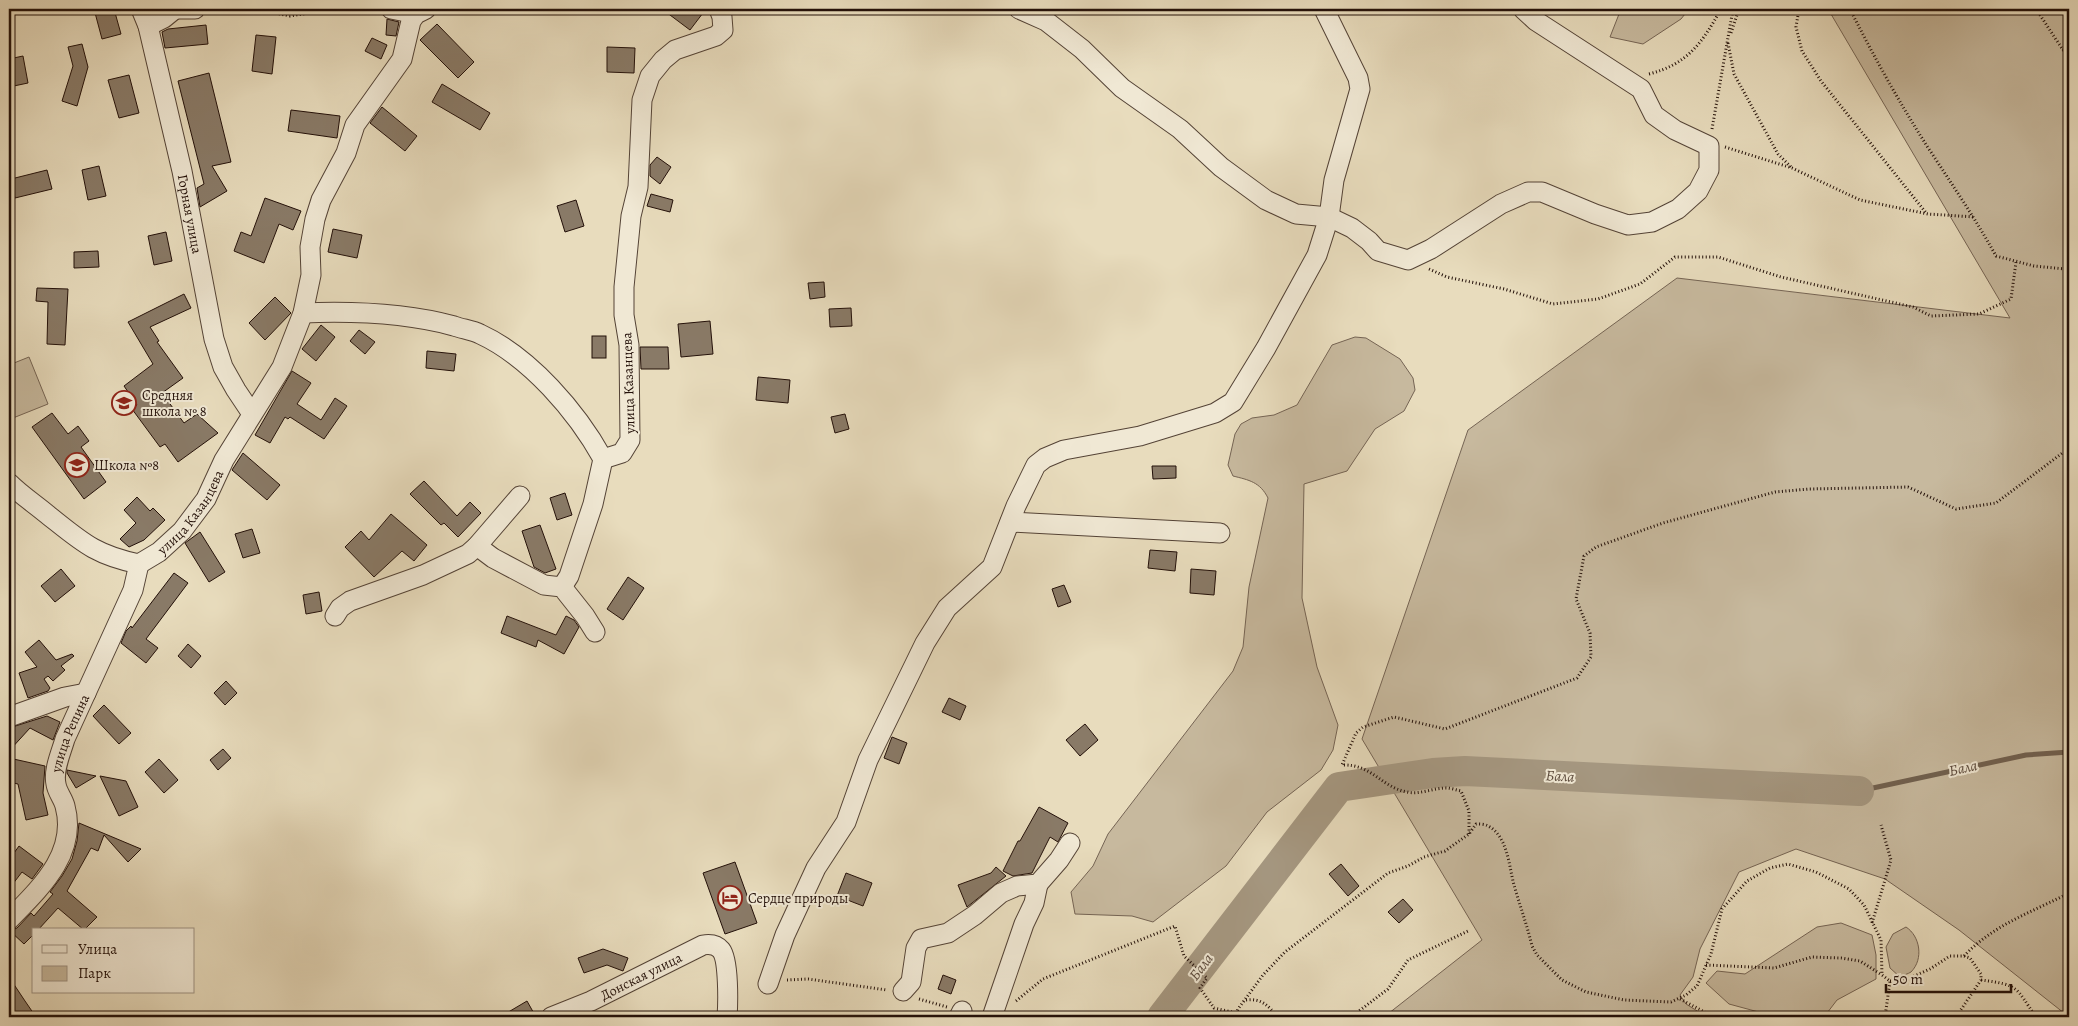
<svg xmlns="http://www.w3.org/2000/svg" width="2078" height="1026" viewBox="0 0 2078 1026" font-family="Alegreya,serif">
  <rect width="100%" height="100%" fill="#e8dcbd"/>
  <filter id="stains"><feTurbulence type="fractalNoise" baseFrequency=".004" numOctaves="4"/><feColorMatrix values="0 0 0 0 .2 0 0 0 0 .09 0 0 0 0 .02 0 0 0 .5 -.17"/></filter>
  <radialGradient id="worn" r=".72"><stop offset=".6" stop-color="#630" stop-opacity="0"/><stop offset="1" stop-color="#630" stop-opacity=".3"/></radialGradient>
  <g fill="#c7b99e" stroke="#756454">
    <polygon points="1621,9 1689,9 1681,19 1643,44 1610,37"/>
    <polygon points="1828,9 2069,9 2069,1017 1959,930 1885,879 1796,849 1739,872 1700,949 1693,977 1680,995 1686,1004 1707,1017 1384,1017 1482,940 1362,739 1468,430 1677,278 2010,318"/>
    <path d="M1355 337 1366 338 1400 359 1413 378 1415 390 1404 411 1375 429 1347 471 1304 484 1302 598 1317 667 1338 725 1333 750 1321 770 1267 812 1226 866 1153 922 1132 916 1075 914 1071 892 1093 866 1108 834 1233 671 1243 647 1249 587 1268 498C1260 482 1249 480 1233 476L1228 465 1235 434 1241 424 1252 418 1274 415 1297 405 1332 345Z"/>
    <polygon points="29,357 48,404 13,418 9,407 9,365"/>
    <polygon points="1841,923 1872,935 1876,955 1876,979 1837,1000 1824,1017 1777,1017 1729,1004 1706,983 1717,971 1745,974 1817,927"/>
    <path d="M1906 927C1920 936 1924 959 1911 972 1908 974 1903 975 1900 977L1890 968 1886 947 1893 934Z"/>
  </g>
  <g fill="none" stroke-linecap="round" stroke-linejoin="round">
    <polyline stroke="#716150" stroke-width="5" points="1859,791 2026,755 2069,752"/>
    <polyline stroke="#a59780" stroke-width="30" points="1162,1017 1339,787 1433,773 1465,771 1859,791"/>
  </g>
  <g fill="#897a67" stroke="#231009">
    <polygon points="94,9 114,9 121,34 102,39"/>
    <polygon points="662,9 706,9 690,30"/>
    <polygon points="387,19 399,22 396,36 386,35"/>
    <polygon points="437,24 474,62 458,78 420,40"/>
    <polygon points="206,25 208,44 165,48 162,32 168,29"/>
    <polygon points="256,35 276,37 272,74 252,71"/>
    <polygon points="372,38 387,45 381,59 365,51"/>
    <polygon points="82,44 88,67 77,106 62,101 73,66 68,47"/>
    <polygon points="607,47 635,48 634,73 607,72"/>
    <polygon points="23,56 28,83 9,87 9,59"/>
    <polygon points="209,73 231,162 212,166 227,191 200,207 197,188 204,184 178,81"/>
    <polygon points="129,75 139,113 119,118 108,80"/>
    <polygon points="442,84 490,113 480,130 432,102"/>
    <polygon points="382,107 417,136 405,151 370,123"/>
    <polygon points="291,110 340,116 337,138 288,131"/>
    <polygon points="657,157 671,167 660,184 650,176 650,165"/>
    <polygon points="99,166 106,196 88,200 82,170"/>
    <polygon points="47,170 52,189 15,198 11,179"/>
    <polygon points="651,194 673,200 670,212 647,206"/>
    <polygon points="265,198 301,211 293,230 279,224 264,263 234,251 241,232 251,236"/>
    <polygon points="576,200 584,226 565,232 557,206"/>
    <polygon points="333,229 362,235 357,258 328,252"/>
    <polygon points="166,232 172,261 154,265 148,236"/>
    <polygon points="98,251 99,267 74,268 74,252"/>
    <polygon points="824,282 825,297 810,299 808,283"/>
    <polygon points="37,288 68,289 65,345 47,344 48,302 36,301"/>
    <polygon points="184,294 191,308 150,327 159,341 157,342 183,378 162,393 184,423 197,414 218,433 178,462 165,444 160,447 132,409 137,405 124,386 153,364 128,322"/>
    <polygon points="275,297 291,313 265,340 249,323"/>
    <polygon points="851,308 852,326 830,327 829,309"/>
    <polygon points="710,321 713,354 681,357 678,324"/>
    <polygon points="321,325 335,337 316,361 302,349"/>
    <polygon points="359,330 375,342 365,354 350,341"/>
    <rect x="592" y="336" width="14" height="22"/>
    <polygon points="640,347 668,347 669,369 641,369"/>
    <polygon points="427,351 456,354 454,371 426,368"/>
    <polygon points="292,371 311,383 297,404 321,420 335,398 347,406 324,439 290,417 288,419 285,417 270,443 255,435"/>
    <polygon points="758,377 790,380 788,403 756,400"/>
    <polygon points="52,413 68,434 78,426 89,441 81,447 106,482 84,499 32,427"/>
    <polygon points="845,414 849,429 835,433 831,417"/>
    <polygon points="243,453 280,485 267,500 232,470"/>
    <polygon points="1152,466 1176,466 1176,478 1153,479"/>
    <polygon points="424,481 457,516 470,502 481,513 458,537 444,523 441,525 410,494"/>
    <polygon points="565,493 572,515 557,520 550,498"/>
    <polygon points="137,497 150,511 153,508 165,520 144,540 129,547 120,539 136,523 124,510"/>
    <polygon points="391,514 427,545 414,561 402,551 374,577 345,547 361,531 369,540"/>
    <polygon points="540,525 556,569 545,573 534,567 522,531"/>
    <polygon points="252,529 260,553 243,558 235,534"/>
    <polygon points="200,532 225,572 209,582 185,543"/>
    <polygon points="1150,550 1177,552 1175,571 1148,568"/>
    <polygon points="61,569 75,586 55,602 41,586"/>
    <polygon points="1191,569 1216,571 1214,595 1190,593"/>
    <polygon points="174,573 188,583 146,639 158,648 146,663 121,643 126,631 131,626 132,628"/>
    <polygon points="628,577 644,588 623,620 607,609"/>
    <polygon points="1064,585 1071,602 1058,607 1052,589"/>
    <polygon points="319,592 322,611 306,614 303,595"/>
    <polygon points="507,616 556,635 566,616 574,620 579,627 564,654 538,640 536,647 501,633"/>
    <polygon points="39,640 56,660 72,654 74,656 61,666 65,670 53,681 48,676 44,679 50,688 48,691 28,698 19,673 37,667 25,652"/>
    <polygon points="188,644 201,656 191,668 178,656"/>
    <polygon points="226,681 237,693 225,705 214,693"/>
    <polygon points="949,698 966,706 960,720 942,712"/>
    <polygon points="104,705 131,733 119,744 93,716"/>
    <polygon points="47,716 60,722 53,740 30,728 9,751 9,728"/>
    <polygon points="1085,724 1098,740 1080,756 1066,740"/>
    <polygon points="892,737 907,743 899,764 884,758"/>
    <polygon points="223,749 231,758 218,770 210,760"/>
    <polygon points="9,758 45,766 43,793 48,815 26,820 18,784 9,782"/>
    <polygon points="159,759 178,780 164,793 145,772"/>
    <polygon points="67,770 96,776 76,788 67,773"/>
    <polygon points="100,776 126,781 138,807 119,816"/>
    <polygon points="1039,807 1068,823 1058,842 1050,837 1032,873 1013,876 1003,871 1018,841 1020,841"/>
    <polygon points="79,823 141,849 128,862 104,835 98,851 91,848 67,891 97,917 84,930 58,908 38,930 34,930 34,934 24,944 10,931 17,928 31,913 34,916 53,894 50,892 62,876 72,859 77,841"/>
    <polygon points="19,846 43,864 32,879 22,872 9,889 9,860"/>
    <polygon points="735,862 757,923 725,934 703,873"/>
    <polygon points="1341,864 1359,886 1348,896 1329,874"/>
    <polygon points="996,867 1006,876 967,907 958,885 991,873"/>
    <polygon points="846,873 872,883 863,906 837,896"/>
    <polygon points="1403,899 1413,910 1399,923 1388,912"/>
    <polygon points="603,949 628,958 623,971 607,965 584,973 578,958"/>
    <polygon points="943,975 956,980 951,994 938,989"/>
    <polygon points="9,977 25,1001 36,1017 17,1017 9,1005"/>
    <polygon points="527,1001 536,1017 500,1017"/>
  </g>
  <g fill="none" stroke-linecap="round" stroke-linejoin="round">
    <defs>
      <g id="minor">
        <path id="s1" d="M141 9 148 26 182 171 214 339 223 367 236 390 252 414"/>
        <polyline points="176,9 195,9"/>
        <polyline points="391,9 416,14"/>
        <polyline points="1019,9 1046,21 1082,49 1122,88 1180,129 1221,167 1266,200 1296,214 1329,217 1352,228 1369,241 1378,251 1408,260 1431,249 1501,204 1528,192 1542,192 1595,214 1628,225 1652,222 1678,209 1698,191 1709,170 1709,146 1675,130 1654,115 1641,89 1536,21 1523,9"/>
        <polyline points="148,26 164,18 175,9"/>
        <path d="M303 313C353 311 406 313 454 326 462 329 472 330 480 334 530 357 577 412 603 459"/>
        <polyline points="603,459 622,453 630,440 629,345 624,315 624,287 631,216 638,187 642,100 650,76 663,60 675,50 716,36 723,30 722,17 719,9"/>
        <path id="s2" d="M9 483C21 495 35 504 48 515 82 542 95 555 139 564L159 552 182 531 206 499 224 460 282 367 303 313 311 275 310 247 315 219 321 200 346 153 355 125 402 59 411 21 416 14 426 9"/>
        <polyline points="1010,522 1220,533"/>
        <polyline points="477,546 493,558 544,585 562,587 585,616 595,632"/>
        <polyline points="562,587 569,576 593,504 603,459"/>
        <polyline points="335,616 340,608 350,601 423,575 468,554 477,546 520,496"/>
        <polyline points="9,717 65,697 86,693"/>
        <path id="s3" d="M9 920C39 889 78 854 65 806 63 798 57 792 56 784 53 770 61 753 65 739L133 590 139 564"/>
        <polyline points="768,984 785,935 816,868 846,822 868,760 925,643 947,608 992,567 1016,506 1036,465 1045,458 1064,450 1140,436 1215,413 1233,402 1266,348 1317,255 1329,217 1334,180 1360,89 1358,78 1324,9"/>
        <polyline points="903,991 911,982 916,948 921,939 948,933 975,915 1001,893 1017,886 1038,884 1059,860 1070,843"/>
        <path id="s4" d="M551 1017 591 1001 703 945C709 944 716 944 721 950 729 960 728 1004 727 1017"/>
        <polyline points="959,1017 962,1011"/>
        <polyline points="992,1017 1024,924 1034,903 1038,884"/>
      </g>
    </defs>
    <use href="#minor" stroke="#544336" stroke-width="21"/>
    <g stroke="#231009" stroke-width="3" stroke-dasharray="1 2.5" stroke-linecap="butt">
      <polyline points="255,9 290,16 334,9"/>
      <polyline points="1799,9 1796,27 1802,51 1821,81 1927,214"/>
      <path d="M1850 9C1873 55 1899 102 1927 146 1951 183 1975 218 1996 256L2034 266 2065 269 2069 267"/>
      <polyline points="2036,9 2063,50 2069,41"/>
      <polyline points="1731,33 1739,9"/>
      <polyline points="1728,43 1734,74 1778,154 1791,167"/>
      <path d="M1649 74C1688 64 1702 43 1721 9"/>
      <polyline points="1712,129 1733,9"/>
      <polyline points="1725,147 1792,168 1860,200 1928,214 1975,217"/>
      <polyline points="1429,269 1447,277 1504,289 1553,304 1598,299 1640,284 1675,257 1718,257 1781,277 1913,307 1931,316 1979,314 2011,299 2016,262"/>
      <path d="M1469 834V811L1461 791C1456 790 1451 788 1446 788 1433 788 1419 795 1407 792 1381 787 1372 764 1342 765L1356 733 1363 727 1394 717 1445 729 1577 678 1591 657 1590 633 1576 599 1584 556 1596 547 1663 523 1775 492 1809 489 1908 487 1956 509 1996 503 2069 448"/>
      <polyline points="1872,923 1891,860 1881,825"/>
      <path d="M1964 956C1993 925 2032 912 2069 893"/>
      <polyline points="1706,965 1774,968 1812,957 1841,958 1860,961 1882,975"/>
      <polyline points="787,980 808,979 887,990"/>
      <path d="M1981 980C2020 985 2015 987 2036 1017"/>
      <polyline points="1890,981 1903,981 1930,969 1950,956 1964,956 1970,958 1981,974 1981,980 1956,1017"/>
      <polyline points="919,999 947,1007"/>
      <polyline points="1680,999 1714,1017"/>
      <path d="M1246 1000C1262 998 1268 1006 1278 1017"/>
      <polyline points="1016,1001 1043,979 1175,926 1184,956 1207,978 1200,988 1214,1008 1236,1013"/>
      <path d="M1235 1017 1238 1009 1263 975 1285 952 1388 873 1408 866 1424 857 1445 851 1469 834 1476 824C1480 824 1485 824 1488 826 1508 836 1509 867 1514 885 1520 906 1527 925 1532 946L1537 955 1562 980 1586 992 1624 1000 1671 1002 1686 995 1697 986 1711 954 1722 909 1747 881 1770 868 1788 864 1816 872 1849 889 1864 905 1881 940 1882 975 1890 981 1885 1017"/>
      <polyline points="1351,1017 1388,989 1408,960 1470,930"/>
    </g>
    <use href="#minor" stroke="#f0e8d4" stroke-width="19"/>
  </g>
  <defs>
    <symbol id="school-ring" viewBox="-11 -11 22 22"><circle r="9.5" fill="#f0e8d4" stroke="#8f2418" stroke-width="1.5"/><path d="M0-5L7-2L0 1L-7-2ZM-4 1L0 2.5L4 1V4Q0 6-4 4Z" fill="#8f2418"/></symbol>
    <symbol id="hotel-ring" viewBox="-11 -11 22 22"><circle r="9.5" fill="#f0e8d4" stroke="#8f2418" stroke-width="1.5"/><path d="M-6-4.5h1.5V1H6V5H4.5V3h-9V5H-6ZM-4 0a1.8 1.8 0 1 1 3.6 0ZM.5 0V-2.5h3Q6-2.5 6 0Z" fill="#8f2418"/></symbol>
  </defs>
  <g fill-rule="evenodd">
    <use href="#school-ring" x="110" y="389" width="28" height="28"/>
    <use href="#school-ring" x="63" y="451" width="28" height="28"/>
    <use href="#hotel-ring" x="716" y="884" width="28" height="28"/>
  </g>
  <g text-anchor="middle" stroke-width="4" stroke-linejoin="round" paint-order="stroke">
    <g font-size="14" fill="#231009" stroke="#f0e8d4">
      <text dy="5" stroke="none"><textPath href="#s1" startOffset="211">Горная улица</textPath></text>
      <text transform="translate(628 383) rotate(-92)" y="5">улица Казанцева</text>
      <text dy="5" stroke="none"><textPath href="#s2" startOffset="230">улица Казанцева</textPath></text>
      <text dy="5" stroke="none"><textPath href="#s3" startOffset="211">улица Репина</textPath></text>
      <text dy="5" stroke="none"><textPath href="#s4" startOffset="99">Донская улица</textPath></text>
    </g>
    <g font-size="14" fill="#231009" stroke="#f0e8d4" text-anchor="start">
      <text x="142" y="400">Средняя<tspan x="142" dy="16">школа № 8</tspan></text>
      <text x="94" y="470">Школа №8</text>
      <text x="748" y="903">Сердце природы</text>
    </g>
    <g font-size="15" font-style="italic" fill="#5e4d3f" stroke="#f0e8d4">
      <text transform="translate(1963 768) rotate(-12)" y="5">Бала</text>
      <text transform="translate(1560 776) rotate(3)" y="5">Бала</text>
      <text transform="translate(1201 967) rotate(-53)" y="5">Бала</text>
    </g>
  </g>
  <rect width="2078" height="1026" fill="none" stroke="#e8dcbd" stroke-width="30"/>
  <rect x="10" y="10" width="2058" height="1006" fill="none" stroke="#231009" stroke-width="2.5"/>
  <rect x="15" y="15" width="2048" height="996" fill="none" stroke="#231009"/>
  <rect x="32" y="928" width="162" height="65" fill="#f0e8d4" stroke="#9e9283"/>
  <rect x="42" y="945" width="25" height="8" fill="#f0e8d4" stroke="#9e9283"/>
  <text x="78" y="954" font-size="15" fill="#231009">Улица</text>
  <rect x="42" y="966" width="25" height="15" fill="#c7b99e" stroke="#9e9283"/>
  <text x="78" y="978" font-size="15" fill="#231009">Парк</text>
  <path d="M1886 984v8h125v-8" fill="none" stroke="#231009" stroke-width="2.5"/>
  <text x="1893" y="984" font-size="15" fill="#231009" stroke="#f0e8d4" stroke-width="4" paint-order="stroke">50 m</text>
  <rect width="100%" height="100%" filter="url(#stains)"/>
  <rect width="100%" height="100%" fill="url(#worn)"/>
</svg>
